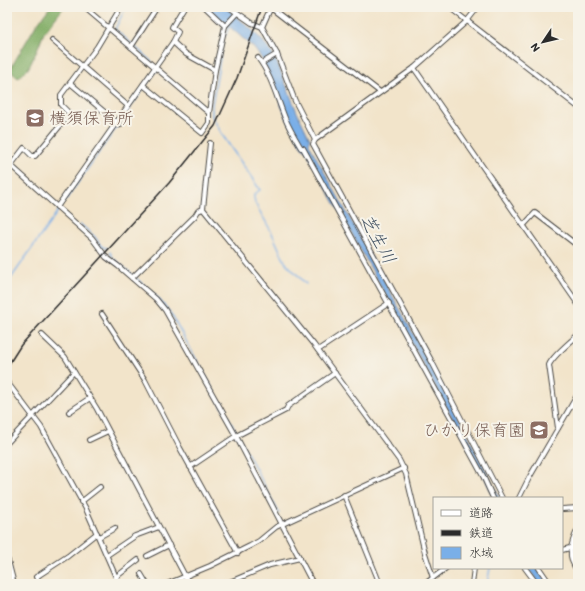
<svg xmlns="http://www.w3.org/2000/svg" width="585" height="591" viewBox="0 0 585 591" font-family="Itim,'Klee One',sans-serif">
  <rect width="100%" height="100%" fill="#f7f3e8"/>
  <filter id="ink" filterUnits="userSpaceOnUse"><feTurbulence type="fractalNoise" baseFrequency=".025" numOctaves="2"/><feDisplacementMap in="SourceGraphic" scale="8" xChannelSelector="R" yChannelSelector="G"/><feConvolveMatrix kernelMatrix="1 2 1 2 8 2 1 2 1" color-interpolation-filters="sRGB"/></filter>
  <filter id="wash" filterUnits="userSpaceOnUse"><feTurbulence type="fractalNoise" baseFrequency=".012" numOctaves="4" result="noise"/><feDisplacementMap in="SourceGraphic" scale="16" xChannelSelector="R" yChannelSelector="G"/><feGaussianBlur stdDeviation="0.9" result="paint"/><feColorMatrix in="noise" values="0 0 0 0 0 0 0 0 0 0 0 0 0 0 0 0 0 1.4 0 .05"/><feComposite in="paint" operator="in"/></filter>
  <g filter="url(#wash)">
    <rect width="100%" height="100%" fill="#f2e4ca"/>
    <polygon fill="#82ad66" stroke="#566c48" points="50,7 64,7 44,33 34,57 28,69 18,78 10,71 13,64 36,25"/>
    <g fill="#7aafe8" stroke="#526d8a">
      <path d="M207 7H225C244 23 264 38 276 60L297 112 310 139 309 144 446 393 500 498H494L483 474 390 303 305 149 302 147 286 117 262 59 254 48Z"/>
      <polygon points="527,568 537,568 548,584 540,584"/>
    </g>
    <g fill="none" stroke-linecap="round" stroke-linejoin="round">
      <g stroke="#7aafe8" stroke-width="1.5">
        <polyline points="126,7 115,29 152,62"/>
        <polyline points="225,36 230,25"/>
        <polyline points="223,41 212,104 212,116 223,136 260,190 254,194 254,197 255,203 271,231 285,262 306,284"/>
        <polyline points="80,224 94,236 102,247 107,248"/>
        <polyline points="110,252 112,257 154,294 170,312 233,426 279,513"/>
        <polyline points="7,284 157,69"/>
        <polyline points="487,584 490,568"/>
      </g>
    </g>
  </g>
  <g filter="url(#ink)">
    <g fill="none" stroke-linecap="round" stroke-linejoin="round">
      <defs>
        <g id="minor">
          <polyline points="84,7 209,113"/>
          <polyline points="205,7 225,26"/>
          <polyline points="229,7 252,23 262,27 277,54 295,101 315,140 313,144 432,362 502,498"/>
          <polyline points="449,7 578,107"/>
          <polyline points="271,8 380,92"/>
          <polyline points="262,27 271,7"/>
          <polyline points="52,40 128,106"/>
          <polyline points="173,42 186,54 215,70"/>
          <polyline points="131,47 157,7"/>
          <path d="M258 58C271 75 277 98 285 118 289 128 295 138 301 148H303L483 476 493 498"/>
          <polyline points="262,63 277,54"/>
          <polyline points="414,68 578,304"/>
          <polyline points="70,83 120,125"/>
          <polyline points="143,85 202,133 209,123 209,113 215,70 225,26 237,13"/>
          <polyline points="315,140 414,68 467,21 478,7"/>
          <polyline points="210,143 203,209 314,345 399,460 406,474 425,553 433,578"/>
          <polyline points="7,162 92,238 106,257 118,266 156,299 165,310 236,436 313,584"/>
          <polyline points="11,165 24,148 32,156 35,156 69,115 68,112 61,105 61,95 97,47 121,7"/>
          <polyline points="57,207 173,42 178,32 172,27 184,7"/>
          <polyline points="524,225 535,213 578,246"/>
          <polyline points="132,278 195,216 198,211 203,209"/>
          <polyline points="102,314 145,380 180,448 238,553"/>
          <polyline points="42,335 65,357 97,409 185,576 188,584"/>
          <polyline points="318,350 389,303"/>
          <polyline points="7,382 41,427 86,509 119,584"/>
          <polyline points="69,412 90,398"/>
          <path d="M558 428 549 365C552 357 571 341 578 335"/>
          <polyline points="89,440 108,431"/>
          <polyline points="7,443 74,372"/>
          <polyline points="190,467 236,436 286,410 288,406 335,373"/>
          <polyline points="344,495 380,584"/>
          <polyline points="519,498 529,478 578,394"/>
          <polyline points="81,502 100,487"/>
          <polyline points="562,509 578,508"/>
          <path d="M578 529C571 543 566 557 578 571"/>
          <polyline points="99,537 115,528"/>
          <polyline points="562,550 570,548"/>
          <polyline points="107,555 135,536 159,527"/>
          <polyline points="147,556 169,545"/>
          <polyline points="525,568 537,584"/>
          <polyline points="539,568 550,584"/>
          <polyline points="141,574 147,584"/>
          <polyline points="116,577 138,560"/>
          <polyline points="41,584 36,577 68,556 97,533"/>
          <polyline points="167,584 210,566 250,546 259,541 276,527 404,468"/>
          <polyline points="225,584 270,565 300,558"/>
          <polyline points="425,584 446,568"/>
          <polyline points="472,584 474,568"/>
        </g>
        <polyline id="primary" points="7,561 13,584"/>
      </defs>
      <use href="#minor" stroke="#494743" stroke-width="6"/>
      <use href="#primary" stroke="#494743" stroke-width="8"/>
      <use href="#minor" stroke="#fff" stroke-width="4"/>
      <use href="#primary" stroke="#fff" stroke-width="6"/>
      <polyline stroke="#2b2b2b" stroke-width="1.5" points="7,367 21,345 169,183 215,126 237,78 262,7"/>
    </g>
  </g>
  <defs>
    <symbol id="school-square" viewBox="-11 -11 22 22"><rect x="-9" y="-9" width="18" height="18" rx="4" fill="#8d6e63" stroke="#f7f3e8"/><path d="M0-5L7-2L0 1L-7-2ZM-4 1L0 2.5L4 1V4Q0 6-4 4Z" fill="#fff"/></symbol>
  </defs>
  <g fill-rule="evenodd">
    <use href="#school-square" x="24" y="107" width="22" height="22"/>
    <use href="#school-square" x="528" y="419" width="22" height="22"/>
  </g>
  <g text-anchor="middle" stroke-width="4" stroke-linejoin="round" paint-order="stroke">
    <g font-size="17" fill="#785e54" stroke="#f7f3e8" text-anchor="start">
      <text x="49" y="124">横須保育所</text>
      <text x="525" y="436" text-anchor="end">ひかり保育園</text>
    </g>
    <g font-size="18" font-style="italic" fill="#435364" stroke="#f7f3e8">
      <text transform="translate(378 239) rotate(61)" y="6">芝生川</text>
    </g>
  </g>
  <rect width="585" height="591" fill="none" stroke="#f7f3e8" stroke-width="24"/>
  <rect x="433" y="497" width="130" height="72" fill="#f7f3e8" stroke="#a5a39c"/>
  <rect x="441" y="510" width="20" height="6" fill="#ffffff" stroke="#a5a39c"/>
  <text x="469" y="517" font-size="12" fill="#2b2b2b">道路</text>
  <rect x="441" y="530" width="20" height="6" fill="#2b2b2b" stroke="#a5a39c"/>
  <text x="469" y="537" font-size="12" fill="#2b2b2b">鉄道</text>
  <rect x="441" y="547" width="20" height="12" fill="#7aafe8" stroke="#a5a39c"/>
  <text x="469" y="557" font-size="12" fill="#2b2b2b">水域</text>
  <g transform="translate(543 42) rotate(235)" stroke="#f7f3e8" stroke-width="3" paint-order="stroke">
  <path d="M0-3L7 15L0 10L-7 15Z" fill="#2b2b2b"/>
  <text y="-6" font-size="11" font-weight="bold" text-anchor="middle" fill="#2b2b2b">N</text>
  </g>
</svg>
